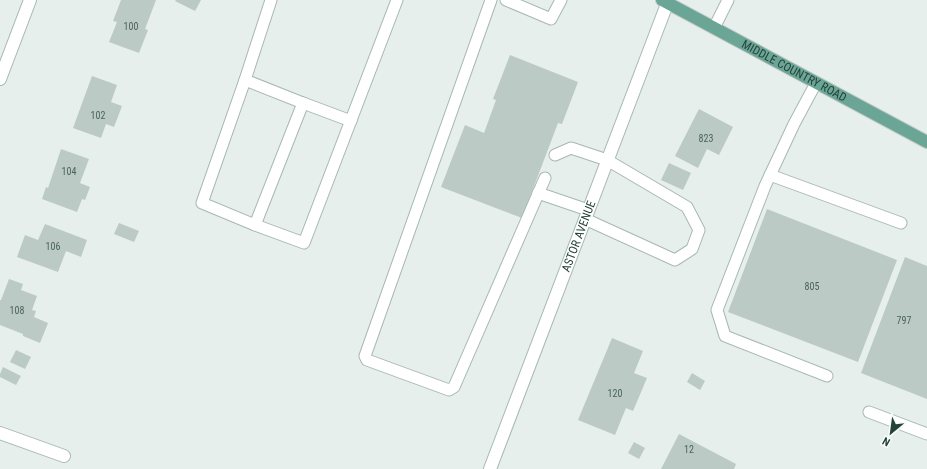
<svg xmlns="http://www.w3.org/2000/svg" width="927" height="469" viewBox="0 0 927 469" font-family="'Roboto Condensed',sans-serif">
  <rect width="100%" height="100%" fill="#e6efeb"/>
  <g fill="#bbcac4">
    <polygon points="121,0 156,0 145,29 148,30 139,53 109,42 117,22 113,21"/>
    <polygon points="176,0 201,0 195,11 175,1"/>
    <polygon points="510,55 578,82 562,124 558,123 522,218 441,187 465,125 484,133 496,100 493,99"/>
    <polygon points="92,76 117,85 111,102 122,106 114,127 106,124 101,138 73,128"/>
    <polygon points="699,109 733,127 719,155 707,149 698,168 675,156"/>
    <polygon points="61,149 89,159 80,183 90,187 85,200 82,199 77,212 42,199 46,187 48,188"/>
    <polygon points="669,163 691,173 683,190 661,180"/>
    <polygon points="767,209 897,260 858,362 728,312"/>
    <polygon points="119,223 139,231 134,242 114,234"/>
    <polygon points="45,224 87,240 81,257 66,251 58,272 17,257 25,235 38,240"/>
    <polygon points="905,257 927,266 927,399 861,373"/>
    <polygon points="9,279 23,284 21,290 37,296 32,310 36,311 34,317 48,323 40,343 23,336 23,334 0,325 0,300 1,300"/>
    <polygon points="612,338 643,351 634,373 647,378 633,411 626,408 615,435 578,420"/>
    <polygon points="16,350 31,357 25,369 10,362"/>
    <polygon points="3,367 21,376 16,385 0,377 0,374"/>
    <polygon points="692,373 705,381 700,390 687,382"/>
    <polygon points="679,434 736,464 734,469 661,469"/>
    <polygon points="634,442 645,448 639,459 628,453"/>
  </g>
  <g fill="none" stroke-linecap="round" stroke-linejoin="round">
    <defs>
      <g id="service">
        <polyline points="271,0 245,80 202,203 255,225 304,243 397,0"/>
        <polyline points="491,0 365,356 367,360 449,390 454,387 545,178"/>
        <polyline points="506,0 551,19 561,0"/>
        <polyline points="714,28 728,0"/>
        <polyline points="245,80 303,103 255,225"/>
        <polyline points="816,83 794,124 765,186 717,310 725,336 827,376"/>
        <polyline points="303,103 351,121"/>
        <polyline points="555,155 571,148 607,160 687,207 699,230 692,249 675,260 585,219"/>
        <polyline points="770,175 901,223"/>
        <polyline points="538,193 588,210"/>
        <polyline points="869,412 927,434"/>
      </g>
      <g id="minor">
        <polyline points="0,79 30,0"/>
        <polyline points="0,433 64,456"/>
        <path id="s1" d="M490 469 667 4"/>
      </g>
      <g id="primary">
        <path id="s2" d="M662 0 927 142"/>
      </g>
    </defs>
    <use href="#service" stroke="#a8b8b2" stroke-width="13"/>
    <use href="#minor" stroke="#a8b8b2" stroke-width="14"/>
    <use href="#primary" stroke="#c2cac8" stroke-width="14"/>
    <use href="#service" stroke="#fff" stroke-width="11"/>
    <use href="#minor" stroke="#fff" stroke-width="12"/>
    <use href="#primary" stroke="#6aa596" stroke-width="12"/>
  </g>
  <g text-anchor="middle" stroke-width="3.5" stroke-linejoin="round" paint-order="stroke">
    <g font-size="10" fill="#4a645c">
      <text x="131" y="30">100</text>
      <text x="98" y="119">102</text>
      <text x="706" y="142">823</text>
      <text x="69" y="175">104</text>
      <text x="53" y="250">106</text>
      <text x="812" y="290">805</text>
      <text x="17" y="314">108</text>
      <text x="904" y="324">797</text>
      <text x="615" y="397">120</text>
      <text x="689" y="453">12</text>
    </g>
    <g font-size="12" fill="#24423a" stroke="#f7fbf9">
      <text dy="4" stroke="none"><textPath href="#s2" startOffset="150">MIDDLE COUNTRY ROAD</textPath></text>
      <text dy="4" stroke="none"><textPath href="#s1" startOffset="249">ASTOR AVENUE</textPath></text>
    </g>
  </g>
  <g transform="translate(891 433) rotate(209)" stroke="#f7fbf9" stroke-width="3" paint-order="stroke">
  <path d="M0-3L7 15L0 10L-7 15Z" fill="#24423a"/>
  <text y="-6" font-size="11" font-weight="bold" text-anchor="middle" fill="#24423a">N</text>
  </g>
</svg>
